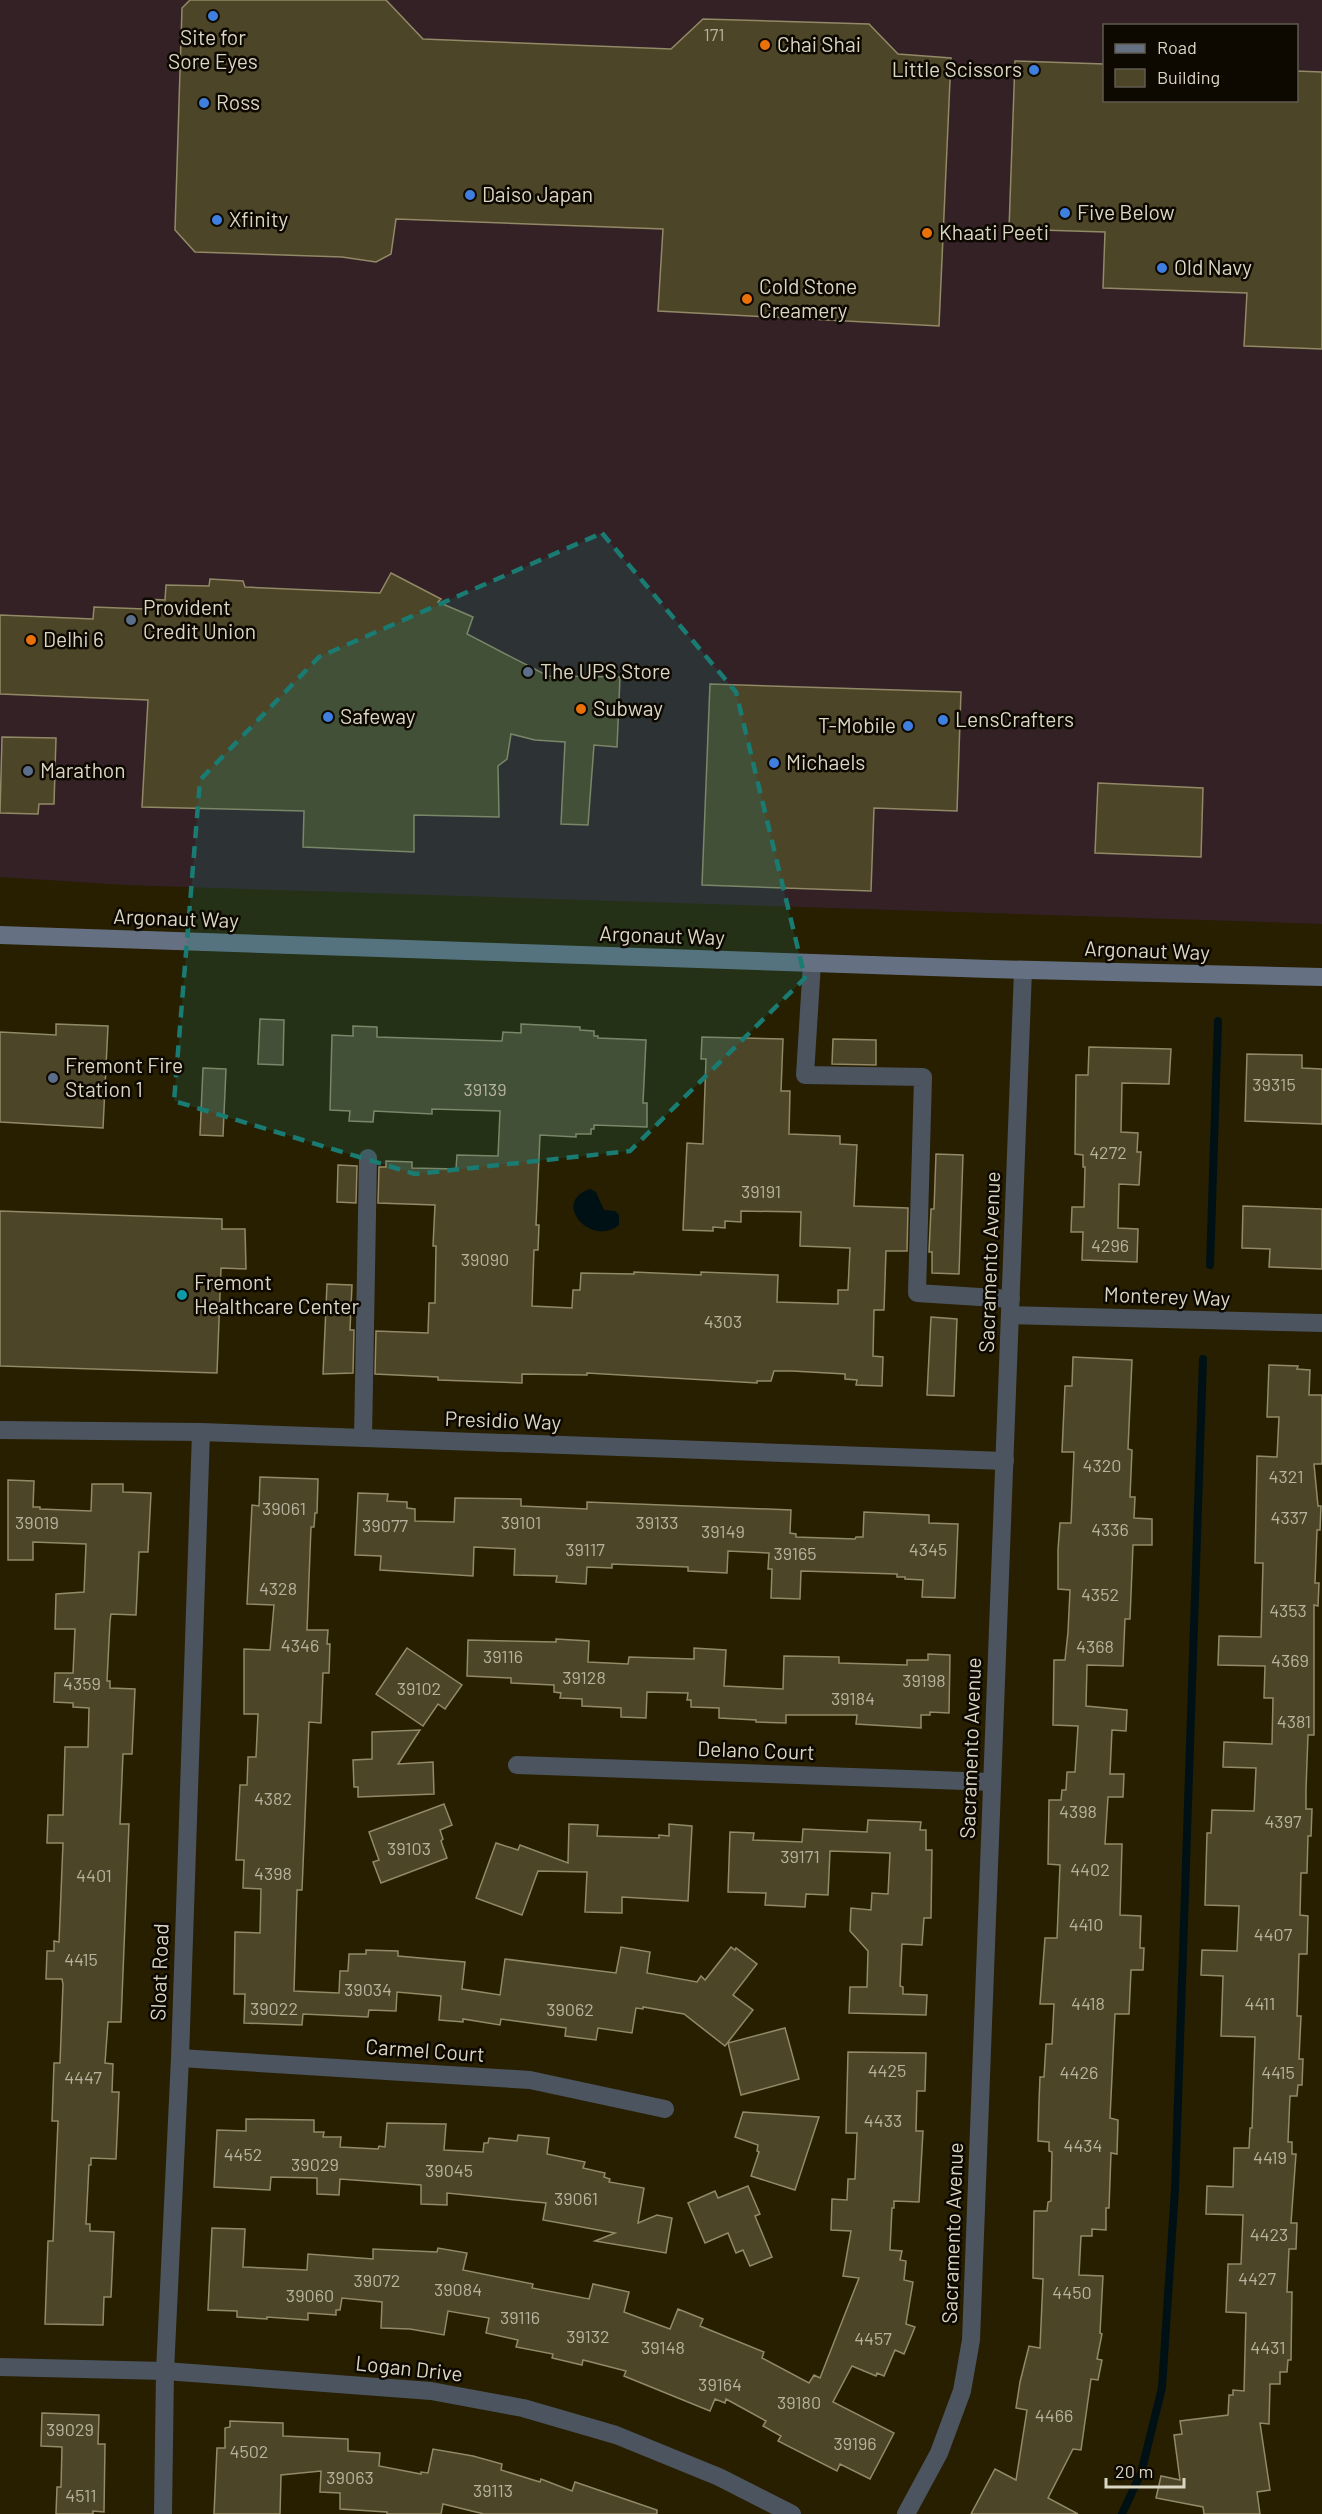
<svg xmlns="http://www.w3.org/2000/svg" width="1322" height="2514" viewBox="0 0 1322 2514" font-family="Barlow,sans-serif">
  <rect width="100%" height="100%" fill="#271f00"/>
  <path fill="#332126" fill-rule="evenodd" d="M0 0H1322V924L125 885 0 877ZM1104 26H1296V100H1104Z"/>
  <path fill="#001115" d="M590 1189 596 1192 604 1210 615 1211 619 1215V1225C592 1248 550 1202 590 1189Z"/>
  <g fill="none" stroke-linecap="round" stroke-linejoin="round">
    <g stroke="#001115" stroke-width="8">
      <polyline points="1210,1265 1218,1021"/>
      <polyline points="1122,2514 1141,2473 1162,2388 1175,2189 1203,1359"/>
    </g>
  </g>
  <g fill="#4d4528" stroke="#928966" stroke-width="1.5">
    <polygon points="190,0 386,0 423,39 671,49 703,19 869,24 898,54 951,58 939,326 658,311 663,229 396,219 391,254 376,262 342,257 195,252 175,230 182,8"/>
    <polygon points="1015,61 1104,64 1104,100 1296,100 1296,71 1322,72 1322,349 1244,346 1247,293 1103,288 1105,232 1009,229"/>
    <polygon points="391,573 441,599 438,602 473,617 467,634 548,676 620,677 617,747 594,745 588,825 561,824 565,742 535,740 511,734 507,759 498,766 499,817 414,815 414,852 303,847 304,811 142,807 148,700 0,694 0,615 93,619 94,607 145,609 146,599 165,600 166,585 209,586 210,579 243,581 245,587 380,593"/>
    <polygon points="710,684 961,692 957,811 874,808 871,891 702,885"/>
    <polygon points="2,737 56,738 54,804 39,804 38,814 0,813"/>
    <polygon points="1098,783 1203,788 1201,857 1095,853"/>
    <polygon points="260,1019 284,1020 283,1065 258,1064"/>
    <polygon points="56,1024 108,1026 103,1128 0,1122 0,1032 56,1035"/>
    <polygon points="521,1024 580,1027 580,1030 594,1031 594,1036 598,1036 598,1038 646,1040 643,1103 647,1103 647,1127 594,1125 594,1129 591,1129 591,1134 576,1134 576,1137 540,1135 536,1225 539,1225 538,1250 534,1250 532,1306 572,1308 573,1290 580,1290 581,1273 634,1274 634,1272 701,1275 701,1272 778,1275 777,1302 838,1304 838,1290 848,1290 850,1248 800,1246 801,1212 741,1211 741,1222 725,1221 725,1228 713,1227 713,1231 683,1230 687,1143 703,1144 706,1059 701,1059 702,1037 783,1039 781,1091 790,1091 789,1134 840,1136 840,1144 857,1145 854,1206 908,1208 907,1251 886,1251 884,1310 874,1310 873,1356 883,1357 882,1386 856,1385 857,1380 845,1379 845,1374 792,1371 774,1371 771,1381 757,1381 757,1383 587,1373 587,1375 522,1374 522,1383 438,1380 438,1377 375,1374 376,1331 428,1333 429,1303 435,1303 436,1246 433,1246 435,1205 378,1203 379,1167 386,1167 386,1161 412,1162 412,1168 456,1169 457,1155 498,1156 500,1111 432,1109 432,1114 374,1111 373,1122 349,1121 350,1111 330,1110 332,1035 353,1036 353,1026 377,1027 377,1037 502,1041 503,1032 521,1033"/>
    <polygon points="833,1039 876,1040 876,1065 832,1064"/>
    <polygon points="1089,1047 1171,1049 1169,1084 1122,1083 1121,1132 1138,1133 1137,1152 1141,1152 1139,1185 1119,1184 1118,1228 1138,1229 1137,1262 1082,1260 1083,1232 1071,1232 1072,1207 1084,1207 1085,1167 1083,1167 1083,1155 1075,1154 1076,1075 1088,1075"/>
    <polygon points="1247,1054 1302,1055 1302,1068 1322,1069 1322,1124 1245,1121"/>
    <polygon points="203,1068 226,1069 223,1136 200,1135"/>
    <polygon points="936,1154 963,1155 959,1274 932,1273 932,1252 929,1252 931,1209 934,1209"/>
    <polygon points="338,1165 357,1166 356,1203 337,1202"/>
    <polygon points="1243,1206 1322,1209 1322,1269 1269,1267 1270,1249 1242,1248"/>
    <polygon points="0,1211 222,1219 222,1229 245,1229 246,1269 221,1268 217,1373 0,1366"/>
    <polygon points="327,1284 352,1285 350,1330 354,1330 353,1373 323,1374"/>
    <polygon points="931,1317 957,1319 954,1396 927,1395"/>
    <polygon points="1073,1357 1132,1360 1128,1449 1132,1450 1130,1497 1135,1497 1134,1518 1152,1519 1152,1545 1133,1545 1130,1619 1125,1619 1123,1666 1087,1665 1086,1706 1127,1710 1126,1731 1112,1730 1110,1774 1124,1774 1123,1797 1108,1797 1105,1844 1122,1844 1120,1915 1141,1916 1140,1948 1144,1948 1143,1970 1131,1970 1129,2014 1115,2014 1110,2118 1118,2120 1117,2154 1111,2153 1109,2208 1106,2208 1106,2230 1092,2229 1092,2236 1081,2236 1079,2275 1103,2276 1100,2333 1102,2334 1097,2359 1102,2360 1098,2380 1091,2379 1081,2450 1073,2449 1048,2498 1078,2514 971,2514 995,2469 1016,2480 1027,2410 1016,2408 1020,2382 1029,2346 1040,2348 1043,2279 1033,2278 1034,2211 1047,2211 1048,2202 1051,2201 1052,2152 1049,2151 1049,2142 1038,2141 1039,2102 1040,2077 1044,2077 1046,2044 1052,2044 1054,2004 1040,2004 1045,1938 1057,1938 1060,1865 1048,1864 1049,1800 1061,1800 1062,1790 1066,1790 1067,1772 1075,1772 1078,1726 1053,1725 1054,1660 1065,1660 1068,1632 1070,1590 1058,1589 1058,1550 1060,1523 1071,1523 1074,1452 1062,1452 1065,1386 1072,1386"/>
    <polygon points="1269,1365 1298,1366 1297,1369 1310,1370 1309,1395 1322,1395 1322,1464 1314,1464 1318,1506 1321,1506 1320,1530 1317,1530 1315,1583 1319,1583 1318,1606 1314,1605 1314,1735 1308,1735 1306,1789 1306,1809 1312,1809 1311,1836 1308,1836 1307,1873 1301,1873 1300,1915 1308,1916 1307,1954 1299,1954 1297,2016 1301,2016 1299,2059 1303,2059 1302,2085 1298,2085 1297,2096 1290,2096 1288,2142 1292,2142 1292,2154 1296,2154 1291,2223 1297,2223 1296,2249 1289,2249 1287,2292 1292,2292 1291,2360 1288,2360 1287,2372 1280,2372 1280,2384 1270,2384 1269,2424 1260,2423 1270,2490 1257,2492 1260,2514 1204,2514 1203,2507 1156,2498 1161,2476 1180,2480 1174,2435 1182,2434 1180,2421 1228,2415 1229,2395 1233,2395 1233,2390 1244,2391 1246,2313 1226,2312 1228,2264 1241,2264 1243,2215 1206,2214 1207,2186 1233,2187 1234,2148 1249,2148 1250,2128 1252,2128 1255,2037 1221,2036 1223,1976 1201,1975 1202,1950 1237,1951 1239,1906 1205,1905 1207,1833 1211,1833 1212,1810 1254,1811 1256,1768 1223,1767 1224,1742 1272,1744 1273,1698 1264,1698 1265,1666 1218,1665 1219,1636 1261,1637 1263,1563 1255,1563 1257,1456 1277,1457 1279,1417 1267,1417"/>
    <polygon points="260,1477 318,1479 317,1513 315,1513 314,1527 311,1527 307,1630 328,1630 327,1644 330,1644 329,1673 323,1673 321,1723 309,1722 302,1890 297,1890 294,1991 339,1993 340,1971 348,1971 349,1954 366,1954 366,1950 398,1951 398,1956 465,1962 462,1989 500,1995 505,1959 616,1973 621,1947 650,1952 647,1973 697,1982 701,1976 705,1980 731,1947 735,1950 736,1948 757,1964 733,1995 753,2010 725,2046 684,2014 643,2007 643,2009 636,2008 632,2033 598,2028 596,2040 565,2036 566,2028 501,2019 500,2025 463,2019 463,2022 439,2020 441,1996 397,1992 396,2011 369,2010 368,2017 303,2014 302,2025 244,2023 245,1994 234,1994 235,1932 260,1933 261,1889 243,1888 244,1860 236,1860 240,1785 247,1785 248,1757 256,1757 258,1714 244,1714 244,1649 270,1650 274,1605 247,1604 252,1505 259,1506"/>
    <polygon points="8,1480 34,1481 33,1507 40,1507 40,1509 91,1511 92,1484 123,1484 123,1492 151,1493 148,1552 139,1552 136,1615 111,1614 110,1621 107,1681 110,1681 110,1688 135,1689 132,1754 123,1754 120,1824 129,1824 121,2022 108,2022 105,2063 113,2064 112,2092 119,2092 116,2159 91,2158 91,2165 89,2165 86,2224 90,2224 90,2231 114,2232 111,2297 104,2297 103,2325 45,2324 48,2241 53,2241 58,2121 52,2121 54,2063 60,2063 63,1984 62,1979 46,1979 47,1951 54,1951 54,1941 59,1942 63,1843 47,1843 48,1815 63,1815 65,1747 88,1747 89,1708 73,1707 73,1703 54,1702 55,1673 73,1673 75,1629 55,1629 56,1594 84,1592 86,1544 33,1542 33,1560 8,1560"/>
    <polygon points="358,1493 388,1494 387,1501 407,1502 407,1508 415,1509 415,1521 454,1522 455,1498 521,1499 521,1506 587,1509 587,1502 791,1510 790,1533 796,1534 796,1537 855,1539 856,1537 863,1537 864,1512 929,1515 929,1523 958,1524 955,1598 922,1597 923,1580 905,1579 905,1577 897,1577 897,1574 801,1571 800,1599 771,1598 772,1569 768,1569 769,1553 728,1551 727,1573 688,1571 688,1567 612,1564 612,1568 587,1567 586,1584 556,1582 557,1576 514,1575 515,1549 474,1547 473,1576 380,1570 381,1556 355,1555"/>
    <polygon points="556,1639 589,1641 588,1662 628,1664 629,1657 694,1659 694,1648 726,1650 724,1686 783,1689 784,1656 839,1657 839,1663 907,1665 907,1660 928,1660 928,1654 950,1655 949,1713 930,1712 930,1715 921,1715 921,1728 856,1724 857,1715 786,1715 786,1723 756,1722 756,1720 719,1718 719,1708 691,1707 691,1700 687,1700 688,1693 647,1692 646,1718 621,1717 621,1708 582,1706 582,1699 560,1698 561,1693 554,1692 554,1685 511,1683 511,1678 467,1676 468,1640 556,1642"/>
    <polygon points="407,1648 462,1685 445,1709 438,1704 423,1726 376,1694"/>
    <polygon points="420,1730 398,1764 433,1762 434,1794 358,1797 358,1787 354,1787 353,1760 372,1759 372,1732"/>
    <polygon points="444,1804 452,1825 440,1830 443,1839 441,1841 447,1858 381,1883 373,1862 379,1860 369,1832"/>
    <polygon points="868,1820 921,1822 920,1830 926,1830 926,1850 932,1850 931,1918 924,1918 922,1945 902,1944 900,1986 903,1987 903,1994 927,1995 926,2015 849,2013 850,1987 867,1987 868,1951 850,1931 851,1908 871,1910 872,1893 888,1894 890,1853 830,1851 828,1895 806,1894 805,1907 765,1905 766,1893 728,1892 730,1832 754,1833 753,1840 802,1842 803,1829 867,1832"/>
    <polygon points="569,1824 598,1825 597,1836 659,1838 659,1835 669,1836 669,1824 692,1826 688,1901 622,1897 622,1913 585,1912 587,1872 538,1871 522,1915 476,1898 496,1843 518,1850 520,1845 568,1863"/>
    <polygon points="785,2028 799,2079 741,2095 728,2043"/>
    <polygon points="848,2052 926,2053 925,2091 917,2091 916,2131 923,2131 919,2202 894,2201 894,2208 892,2208 890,2250 902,2251 900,2260 906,2261 904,2280 913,2282 906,2324 915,2327 904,2354 895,2350 884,2376 877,2373 876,2376 852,2366 833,2402 894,2433 870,2479 840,2464 837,2471 778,2441 781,2436 763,2426 766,2421 726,2399 725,2403 715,2399 710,2411 624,2376 626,2371 583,2360 582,2365 552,2358 553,2354 516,2347 518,2340 486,2333 489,2318 448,2311 444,2335 410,2329 381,2328 382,2302 342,2298 340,2310 336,2310 336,2315 308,2313 308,2320 267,2317 267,2319 237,2317 237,2311 208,2310 212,2228 245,2229 243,2267 307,2270 308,2254 373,2259 373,2249 437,2252 438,2248 467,2253 463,2270 533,2284 532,2288 589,2299 593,2284 629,2292 624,2312 670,2329 678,2309 703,2319 700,2326 764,2352 762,2358 809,2383 814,2375 820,2378 859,2278 843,2276 851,2231 831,2230 832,2199 847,2200 848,2179 855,2179 857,2133 846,2133"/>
    <polygon points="743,2112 819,2117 795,2190 751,2176 759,2152 757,2151 758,2145 735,2137"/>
    <polygon points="246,2119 314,2120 314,2132 324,2132 323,2137 341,2137 340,2147 378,2149 379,2146 385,2147 387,2123 446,2124 444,2150 483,2152 484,2143 488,2143 489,2138 517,2141 518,2135 549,2138 547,2154 585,2162 583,2168 605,2173 604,2177 610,2179 609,2182 644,2188 638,2223 657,2215 672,2218 666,2253 595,2241 615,2233 543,2220 546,2203 447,2193 447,2205 421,2204 421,2185 340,2179 339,2195 317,2194 317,2178 271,2177 270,2190 214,2187 217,2130 246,2131"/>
    <polygon points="748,2186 760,2214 755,2216 772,2257 750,2266 743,2250 736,2253 728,2233 705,2243 688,2203 715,2191 718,2198"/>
    <polygon points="42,2413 99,2415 98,2444 105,2444 104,2512 93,2511 93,2514 56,2514 57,2487 61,2487 62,2447 41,2446"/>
    <polygon points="230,2421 283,2423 283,2436 348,2439 348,2451 380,2453 379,2466 421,2474 421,2472 428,2473 433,2449 473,2456 502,2464 501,2470 540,2482 541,2479 572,2491 575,2482 657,2510 657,2514 484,2514 443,2504 441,2514 387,2514 387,2512 340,2509 340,2493 320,2492 321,2471 281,2475 280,2514 214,2514 217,2448 225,2448 225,2428 230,2427"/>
  </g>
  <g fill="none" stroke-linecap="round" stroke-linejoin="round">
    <g stroke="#4c545f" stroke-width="18">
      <polyline points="812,963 805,1075 923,1077 917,1293 1011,1299"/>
      <polyline points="1010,1315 1322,1323"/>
      <polyline points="0,1430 201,1432 1005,1461"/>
      <polyline points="363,1438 368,1158"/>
      <polyline points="517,1765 992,1782"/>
      <polyline points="180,2058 530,2080 665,2109"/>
      <polyline points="0,2367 165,2371 431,2391 523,2408 616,2435 719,2477 792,2514"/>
      <polyline points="163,2514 165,2371 180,2058 201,1432"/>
      <polyline points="906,2514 939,2453 962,2391 971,2340 1023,970"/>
    </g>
    <polyline stroke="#657183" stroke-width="18" points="0,935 990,969 1322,977"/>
  </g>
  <path fill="#197b72" fill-opacity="0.2" stroke="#197b72" stroke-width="4.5" stroke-dasharray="12 8" stroke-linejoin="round" d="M602 533 736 692 805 978 630 1151 415 1174 174 1101 200 780 319 657Z"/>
  <g fill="#3f7fe0" stroke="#0d0901" stroke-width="2">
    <circle cx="213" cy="16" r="6"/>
    <circle cx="1034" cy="70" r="6"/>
    <circle cx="204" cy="103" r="6"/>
    <circle cx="470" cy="195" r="6"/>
    <circle cx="1065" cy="213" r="6"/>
    <circle cx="217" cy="220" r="6"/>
    <circle cx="1162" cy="268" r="6"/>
    <circle cx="328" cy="717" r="6"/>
    <circle cx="943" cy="720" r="6"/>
    <circle cx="908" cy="726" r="6"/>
    <circle cx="774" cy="763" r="6"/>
  </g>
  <g fill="#e8710a" stroke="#0d0901" stroke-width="2">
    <circle cx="765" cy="45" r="6"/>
    <circle cx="927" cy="233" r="6"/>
    <circle cx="747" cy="299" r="6"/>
    <circle cx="31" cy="640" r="6"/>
    <circle cx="581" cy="709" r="6"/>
  </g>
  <g fill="#5c6f8a" stroke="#0d0901" stroke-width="2">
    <circle cx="131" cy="620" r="6"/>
    <circle cx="528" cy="672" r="6"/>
    <circle cx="28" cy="771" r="6"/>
    <circle cx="53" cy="1078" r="6"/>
  </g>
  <circle fill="#0f9aa8" stroke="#0d0901" stroke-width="2" cx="182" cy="1295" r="6"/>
  <g text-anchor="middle" stroke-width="5" stroke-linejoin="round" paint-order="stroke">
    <g font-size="18" fill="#b7b29d">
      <text x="714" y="41">171</text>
      <text x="1274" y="1091">39315</text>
      <text x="485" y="1096">39139</text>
      <text x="1108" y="1159">4272</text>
      <text x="761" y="1198">39191</text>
      <text x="1110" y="1252">4296</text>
      <text x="485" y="1266">39090</text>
      <text x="723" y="1328">4303</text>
      <text x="1102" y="1472">4320</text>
      <text x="1286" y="1483">4321</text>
      <text x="284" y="1515">39061</text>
      <text x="1289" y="1524">4337</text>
      <text x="37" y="1529">39019</text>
      <text x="521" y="1529">39101</text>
      <text x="657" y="1529">39133</text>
      <text x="385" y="1532">39077</text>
      <text x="1110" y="1536">4336</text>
      <text x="723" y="1538">39149</text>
      <text x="585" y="1556">39117</text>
      <text x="928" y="1556">4345</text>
      <text x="795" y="1560">39165</text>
      <text x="278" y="1595">4328</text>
      <text x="1100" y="1601">4352</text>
      <text x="1288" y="1617">4353</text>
      <text x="300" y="1652">4346</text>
      <text x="1095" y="1653">4368</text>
      <text x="503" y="1663">39116</text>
      <text x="1290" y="1667">4369</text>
      <text x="584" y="1684">39128</text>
      <text x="924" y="1687">39198</text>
      <text x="82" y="1690">4359</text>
      <text x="419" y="1695">39102</text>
      <text x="853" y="1705">39184</text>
      <text x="1294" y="1728">4381</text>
      <text x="273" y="1805">4382</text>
      <text x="1078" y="1818">4398</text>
      <text x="1283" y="1828">4397</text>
      <text x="409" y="1855">39103</text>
      <text x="800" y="1863">39171</text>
      <text x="1090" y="1876">4402</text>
      <text x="273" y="1880">4398</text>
      <text x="94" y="1882">4401</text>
      <text x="1086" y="1931">4410</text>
      <text x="1273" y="1941">4407</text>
      <text x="81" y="1966">4415</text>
      <text x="368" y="1996">39034</text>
      <text x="1088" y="2010">4418</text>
      <text x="1260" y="2010">4411</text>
      <text x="274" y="2015">39022</text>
      <text x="570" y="2016">39062</text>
      <text x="887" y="2077">4425</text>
      <text x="1079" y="2079">4426</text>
      <text x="1278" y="2079">4415</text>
      <text x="83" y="2084">4447</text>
      <text x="883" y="2127">4433</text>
      <text x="1083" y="2152">4434</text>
      <text x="243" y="2161">4452</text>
      <text x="1270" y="2164">4419</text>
      <text x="315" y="2171">39029</text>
      <text x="449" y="2177">39045</text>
      <text x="576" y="2205">39061</text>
      <text x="1269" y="2241">4423</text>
      <text x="1257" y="2285">4427</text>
      <text x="377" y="2287">39072</text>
      <text x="458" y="2296">39084</text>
      <text x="1072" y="2299">4450</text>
      <text x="310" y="2302">39060</text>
      <text x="520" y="2324">39116</text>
      <text x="588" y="2343">39132</text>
      <text x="873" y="2345">4457</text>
      <text x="663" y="2354">39148</text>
      <text x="1268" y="2354">4431</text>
      <text x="720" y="2391">39164</text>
      <text x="799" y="2409">39180</text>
      <text x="1054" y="2422">4466</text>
      <text x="70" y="2436">39029</text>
      <text x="855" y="2450">39196</text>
      <text x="249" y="2458">4502</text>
      <text x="350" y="2484">39063</text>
      <text x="493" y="2497">39113</text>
      <text x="81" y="2502">4511</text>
    </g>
    <g font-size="21" fill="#dad6c4" stroke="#0d0901" text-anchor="start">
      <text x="213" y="45" text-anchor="middle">Site for<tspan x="213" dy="24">Sore Eyes</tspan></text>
      <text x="777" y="52">Chai Shai</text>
      <text x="1022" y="77" text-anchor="end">Little Scissors</text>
      <text x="216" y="110">Ross</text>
      <text x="482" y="202">Daiso Japan</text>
      <text x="1077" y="220">Five Below</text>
      <text x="229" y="227">Xfinity</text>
      <text x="939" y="240">Khaati Peeti</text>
      <text x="1174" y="275">Old Navy</text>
      <text x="759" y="294">Cold Stone<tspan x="759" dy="24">Creamery</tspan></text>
      <text x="143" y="615">Provident<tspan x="143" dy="24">Credit Union</tspan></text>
      <text x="43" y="647">Delhi 6</text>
      <text x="540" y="679">The UPS Store</text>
      <text x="593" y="716">Subway</text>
      <text x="340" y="724">Safeway</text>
      <text x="955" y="727">LensCrafters</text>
      <text x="896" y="733" text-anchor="end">T-Mobile</text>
      <text x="786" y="770">Michaels</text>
      <text x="40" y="778">Marathon</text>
      <text x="65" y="1073">Fremont Fire<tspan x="65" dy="24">Station 1</tspan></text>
      <text x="194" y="1290">Fremont<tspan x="194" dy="24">Healthcare Center</tspan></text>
    </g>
    <g font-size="21" fill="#dad6c4" stroke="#0d0901">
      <text transform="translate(176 919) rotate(2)" y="7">Argonaut Way</text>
      <text transform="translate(662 936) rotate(2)" y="7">Argonaut Way</text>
      <text transform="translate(1147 951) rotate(2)" y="7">Argonaut Way</text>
      <text transform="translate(990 1262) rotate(-88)" y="7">Sacramento Avenue</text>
      <text transform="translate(1167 1297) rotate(2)" y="7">Monterey Way</text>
      <text transform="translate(503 1421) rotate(2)" y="7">Presidio Way</text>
      <text transform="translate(971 1748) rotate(-88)" y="7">Sacramento Avenue</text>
      <text transform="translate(756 1751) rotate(2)" y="7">Delano Court</text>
      <text transform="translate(160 1972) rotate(-88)" y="7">Sloat Road</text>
      <text transform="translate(425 2051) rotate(4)" y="7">Carmel Court</text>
      <text transform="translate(953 2233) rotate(-88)" y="7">Sacramento Avenue</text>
      <text transform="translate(409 2369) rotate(6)" y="7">Logan Drive</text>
    </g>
  </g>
  <rect x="1103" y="24" width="195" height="78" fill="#0d0901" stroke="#5f5b4f" stroke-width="1.5"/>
  <rect x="1115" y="44" width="30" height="9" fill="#657183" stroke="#5f5b4f" stroke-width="1.5"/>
  <text x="1157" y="54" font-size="18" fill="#dad6c4">Road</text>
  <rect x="1115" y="69" width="30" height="18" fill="#4d4528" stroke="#5f5b4f" stroke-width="1.5"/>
  <text x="1157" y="84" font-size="18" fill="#dad6c4">Building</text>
  <path d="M1106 2478v9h78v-9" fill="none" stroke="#dad6c4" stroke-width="3"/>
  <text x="1115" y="2478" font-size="18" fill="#dad6c4" stroke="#0d0901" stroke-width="4.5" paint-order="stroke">20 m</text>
</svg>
